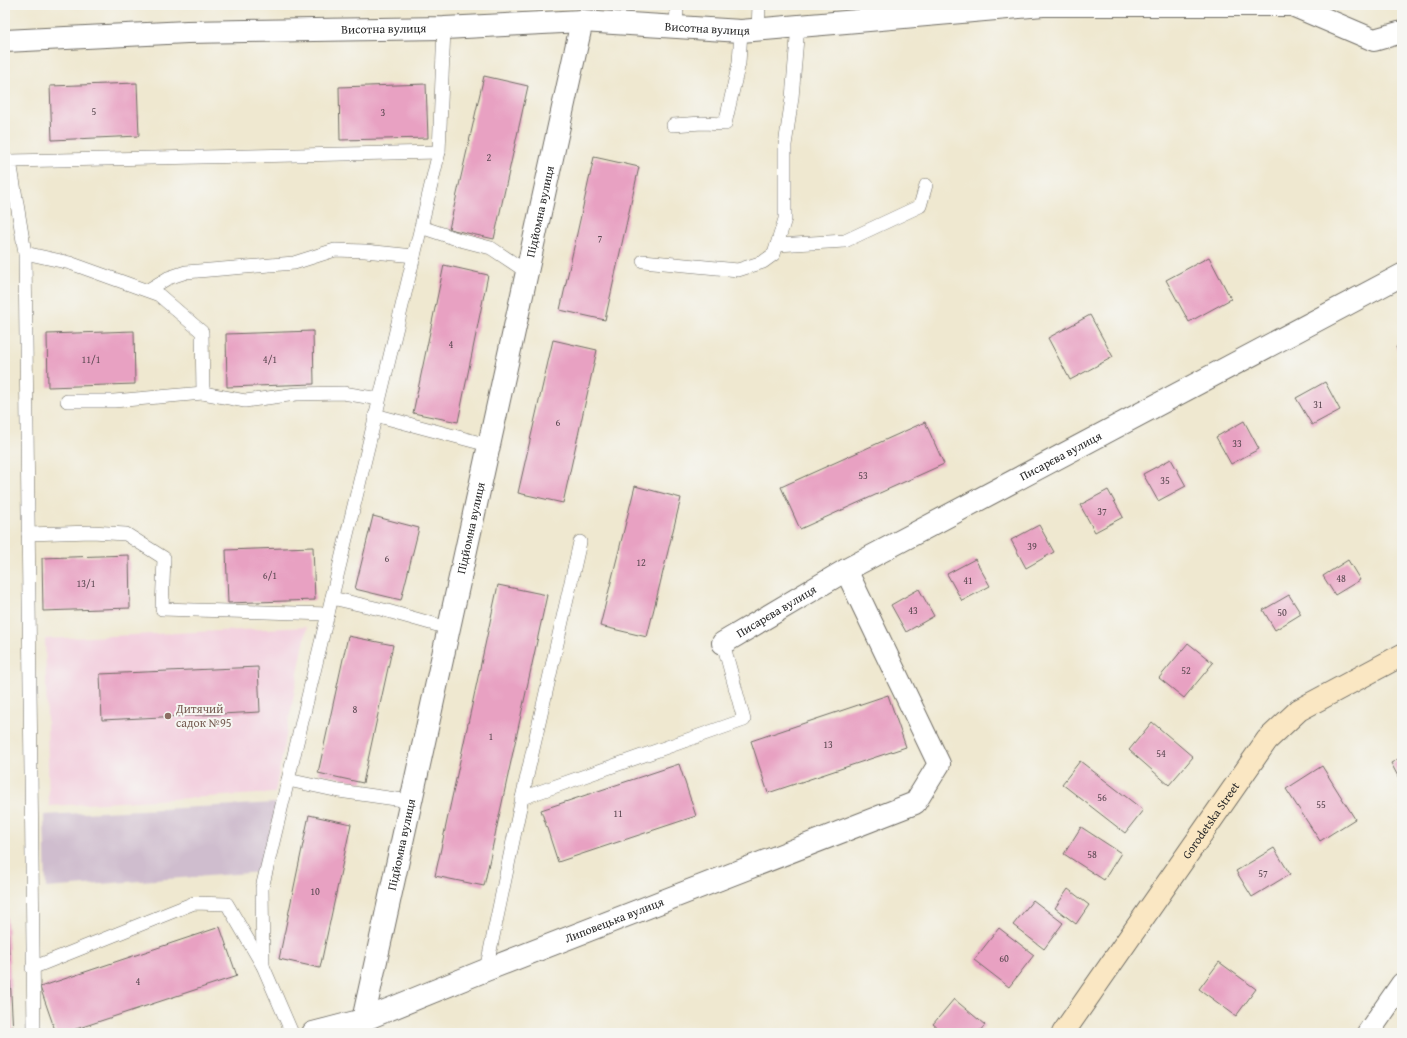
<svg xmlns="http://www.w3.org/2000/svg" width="1407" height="1038" viewBox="0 0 1407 1038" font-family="'Gentium Book Plus',serif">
  <rect width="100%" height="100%" fill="#f6f6f2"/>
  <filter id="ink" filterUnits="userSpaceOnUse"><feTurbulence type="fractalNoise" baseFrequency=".025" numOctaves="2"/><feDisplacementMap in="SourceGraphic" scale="8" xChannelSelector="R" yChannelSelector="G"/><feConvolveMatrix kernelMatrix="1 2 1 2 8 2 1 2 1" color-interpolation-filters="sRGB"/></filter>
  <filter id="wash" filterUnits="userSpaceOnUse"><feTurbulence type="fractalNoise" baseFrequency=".012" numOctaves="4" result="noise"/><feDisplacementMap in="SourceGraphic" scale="16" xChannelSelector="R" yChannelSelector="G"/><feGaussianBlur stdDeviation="0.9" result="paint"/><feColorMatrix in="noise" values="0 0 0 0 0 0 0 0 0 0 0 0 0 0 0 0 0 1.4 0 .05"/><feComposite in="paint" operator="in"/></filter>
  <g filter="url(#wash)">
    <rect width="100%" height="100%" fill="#efe8d0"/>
    <polygon fill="#f3cfde" points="307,627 275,793 49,806 45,639"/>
    <polygon fill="#cfbdce" points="277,803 262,872 46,888 44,815"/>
    <g id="blocks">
      <g fill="#e8a1c2">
        <polygon points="484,76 528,86 494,239 449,229"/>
        <polygon points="137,83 139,136 52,140 50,86"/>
        <polygon points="426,84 428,138 340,140 339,87"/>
        <polygon points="594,157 639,167 605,320 560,310"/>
        <polygon points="1209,257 1231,299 1189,322 1166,280"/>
        <polygon points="444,265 488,275 458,422 413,413"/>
        <polygon points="1090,315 1113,357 1070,380 1048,338"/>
        <polygon points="134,331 135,384 48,387 47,334"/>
        <polygon points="313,331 314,384 227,387 226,334"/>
        <polygon points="553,340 597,350 563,503 518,493"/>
        <polygon points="1402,344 1402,358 1396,347"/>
        <polygon points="1325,382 1340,410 1312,425 1296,398"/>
        <polygon points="1244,421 1259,449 1231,464 1216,437"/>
        <polygon points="925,422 944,464 800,529 781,487"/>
        <polygon points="1171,459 1186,486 1158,501 1143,474"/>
        <polygon points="635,486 681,498 647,637 600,626"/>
        <polygon points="1108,490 1123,517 1095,532 1080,505"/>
        <polygon points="373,516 419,528 401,600 355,589"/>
        <polygon points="1039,525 1054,552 1026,568 1011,540"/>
        <polygon points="313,547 315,600 228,603 226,550"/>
        <polygon points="129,555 130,608 43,611 42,558"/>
        <polygon points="975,559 990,586 962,601 947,574"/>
        <polygon points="1348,560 1360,580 1335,595 1323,576"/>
        <polygon points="498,585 547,595 484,886 435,876"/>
        <polygon points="919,589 934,616 906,632 891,605"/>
        <polygon points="1289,595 1301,614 1275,630 1263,610"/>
        <polygon points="348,636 393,645 363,783 318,773"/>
        <polygon points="1188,643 1213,663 1184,698 1159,678"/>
        <polygon points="258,667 260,712 102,720 100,674"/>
        <polygon points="888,695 906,747 768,793 751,741"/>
        <polygon points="1152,722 1193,757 1169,785 1129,750"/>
        <polygon points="1402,757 1402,784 1391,763"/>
        <polygon points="1080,761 1143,810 1125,833 1062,784"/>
        <polygon points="679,764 696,816 558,862 541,810"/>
        <polygon points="1322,766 1355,819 1320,841 1286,789"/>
        <polygon points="309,815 351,824 320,968 279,959"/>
        <polygon points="1081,827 1121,853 1104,880 1064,854"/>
        <polygon points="1274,848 1290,874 1252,897 1236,871"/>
        <polygon points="1068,889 1089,905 1076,924 1055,908"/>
        <polygon points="5,899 6,899 13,1033 5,1033"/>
        <polygon points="1033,900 1063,923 1044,949 1013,925"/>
        <polygon points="220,927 237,976 64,1033 56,1033 40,987"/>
        <polygon points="999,928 1034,955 1009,987 974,960"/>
        <polygon points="1219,962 1256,989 1236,1016 1199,989"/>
        <polygon points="954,999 985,1025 978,1033 944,1033 933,1024"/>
      </g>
    </g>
  </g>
  <g filter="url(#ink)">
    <use href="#blocks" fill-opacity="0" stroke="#706d65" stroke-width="1"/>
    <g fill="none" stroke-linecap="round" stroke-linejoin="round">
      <defs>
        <g id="lane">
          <polyline points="676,28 677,5"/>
          <polyline points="758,30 759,5"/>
          <polyline points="673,125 702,123 725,124 739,63 741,31"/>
          <polyline points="421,227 460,240 491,248 527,272"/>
          <polyline points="777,245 845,241 920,206 926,185"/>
          <polyline points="25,253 70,263 159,295 202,332 203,393 245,401 296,394 343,393 379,399"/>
          <polyline points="643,261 738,270 763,262 774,254 785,219 785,145 792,98 798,26"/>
          <polyline points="148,290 168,278 186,272 294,263 335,250 365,251 414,256"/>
          <polyline points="67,401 114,401 203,393"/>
          <polyline points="375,415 488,445"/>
          <polyline points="28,534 92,532 126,534 164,558 162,609 328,614"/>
          <polyline points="332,598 384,610 448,628"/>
          <polyline points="288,780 339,791 410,801"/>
          <polyline points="522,798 744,720 723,643"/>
          <polyline points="263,966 262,888 439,152 444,28"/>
          <polyline points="32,968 194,903 227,904 263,966 292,1033"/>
          <polyline points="486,970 522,798 580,542"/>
          <polyline points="34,1033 25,253 10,161 439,152"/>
        </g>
        <g id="street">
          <path id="s1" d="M5 41 187 32 444 28 582 21 741 31 1043 5H1292L1374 40 1402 32"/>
          <path id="s2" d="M723 643 846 570 1402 275"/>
          <path id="s3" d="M313 1033 363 1020 486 970 915 803 939 764 846 570"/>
          <path id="s4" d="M357 1033 363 1020 582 21"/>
          <polyline points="1368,1033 1402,984"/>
        </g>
        <g id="secondary">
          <path id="s5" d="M1063 1033 1267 740 1299 710 1402 655"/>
        </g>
      </defs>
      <use href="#lane" stroke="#706d65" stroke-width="14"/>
      <use href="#street" stroke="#706d65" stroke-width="24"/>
      <use href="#secondary" stroke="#706d65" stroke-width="24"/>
      <use href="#lane" stroke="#fff" stroke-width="13"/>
      <use href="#street" stroke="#fff" stroke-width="22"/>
      <use href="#secondary" stroke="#fae7c3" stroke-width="22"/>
    </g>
  </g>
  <circle fill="#8d6e63" stroke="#f6f6f2" stroke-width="1.5" cx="168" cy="716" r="4"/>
  <g text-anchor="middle" stroke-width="4" stroke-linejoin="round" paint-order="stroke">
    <g font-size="10" fill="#5a4851">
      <text x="94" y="115">5</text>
      <text x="383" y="116">3</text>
      <text x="489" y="161">2</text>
      <text x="600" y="242">7</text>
      <text x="451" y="348">4</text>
      <text x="91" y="363">11/1</text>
      <text x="270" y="363">4/1</text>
      <text x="1318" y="408">31</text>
      <text x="558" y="426">6</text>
      <text x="1237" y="447">33</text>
      <text x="863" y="479">53</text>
      <text x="1165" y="484">35</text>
      <text x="1102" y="515">37</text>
      <text x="1032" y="550">39</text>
      <text x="387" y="562">6</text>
      <text x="641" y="566">12</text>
      <text x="270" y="579">6/1</text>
      <text x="1341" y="582">48</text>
      <text x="968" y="584">41</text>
      <text x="86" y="587">13/1</text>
      <text x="913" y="614">43</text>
      <text x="1282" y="616">50</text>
      <text x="1186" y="674">52</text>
      <text x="355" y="713">8</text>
      <text x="491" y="740">1</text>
      <text x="828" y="748">13</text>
      <text x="1161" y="757">54</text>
      <text x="1102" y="801">56</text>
      <text x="1321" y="808">55</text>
      <text x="618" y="817">11</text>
      <text x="1092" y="858">58</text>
      <text x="1263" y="877">57</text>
      <text x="315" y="895">10</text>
      <text x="1004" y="962">60</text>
      <text x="138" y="985">4</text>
    </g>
    <g font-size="12" fill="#2b2b2b" stroke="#f6f6f2">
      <text dy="4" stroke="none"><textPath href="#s1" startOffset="703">Висотна вулиця</textPath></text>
      <text dy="4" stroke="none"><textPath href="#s1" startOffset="379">Висотна вулиця</textPath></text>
      <text dy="4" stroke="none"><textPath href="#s4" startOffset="842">Підйомна вулиця</textPath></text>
      <text dy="4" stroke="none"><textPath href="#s2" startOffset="386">Писарєва вулиця</textPath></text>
      <text dy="4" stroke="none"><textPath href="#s4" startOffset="518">Підйомна вулиця</textPath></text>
      <text dy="4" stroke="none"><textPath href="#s2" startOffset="62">Писарєва вулиця</textPath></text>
      <text dy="4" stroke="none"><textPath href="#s5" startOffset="259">Gorodetska Street</textPath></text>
      <text dy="4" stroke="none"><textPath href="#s4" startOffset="194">Підйомна вулиця</textPath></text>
      <text dy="4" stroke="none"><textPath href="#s3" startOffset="322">Липовецька вулиця</textPath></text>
    </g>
    <g font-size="12" fill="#785e54" stroke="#f6f6f2" text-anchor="start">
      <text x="176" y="713">Дитячий<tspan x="176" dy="14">садок №95</tspan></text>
    </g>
  </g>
  <rect width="1407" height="1038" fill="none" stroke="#f6f6f2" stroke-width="20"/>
</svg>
